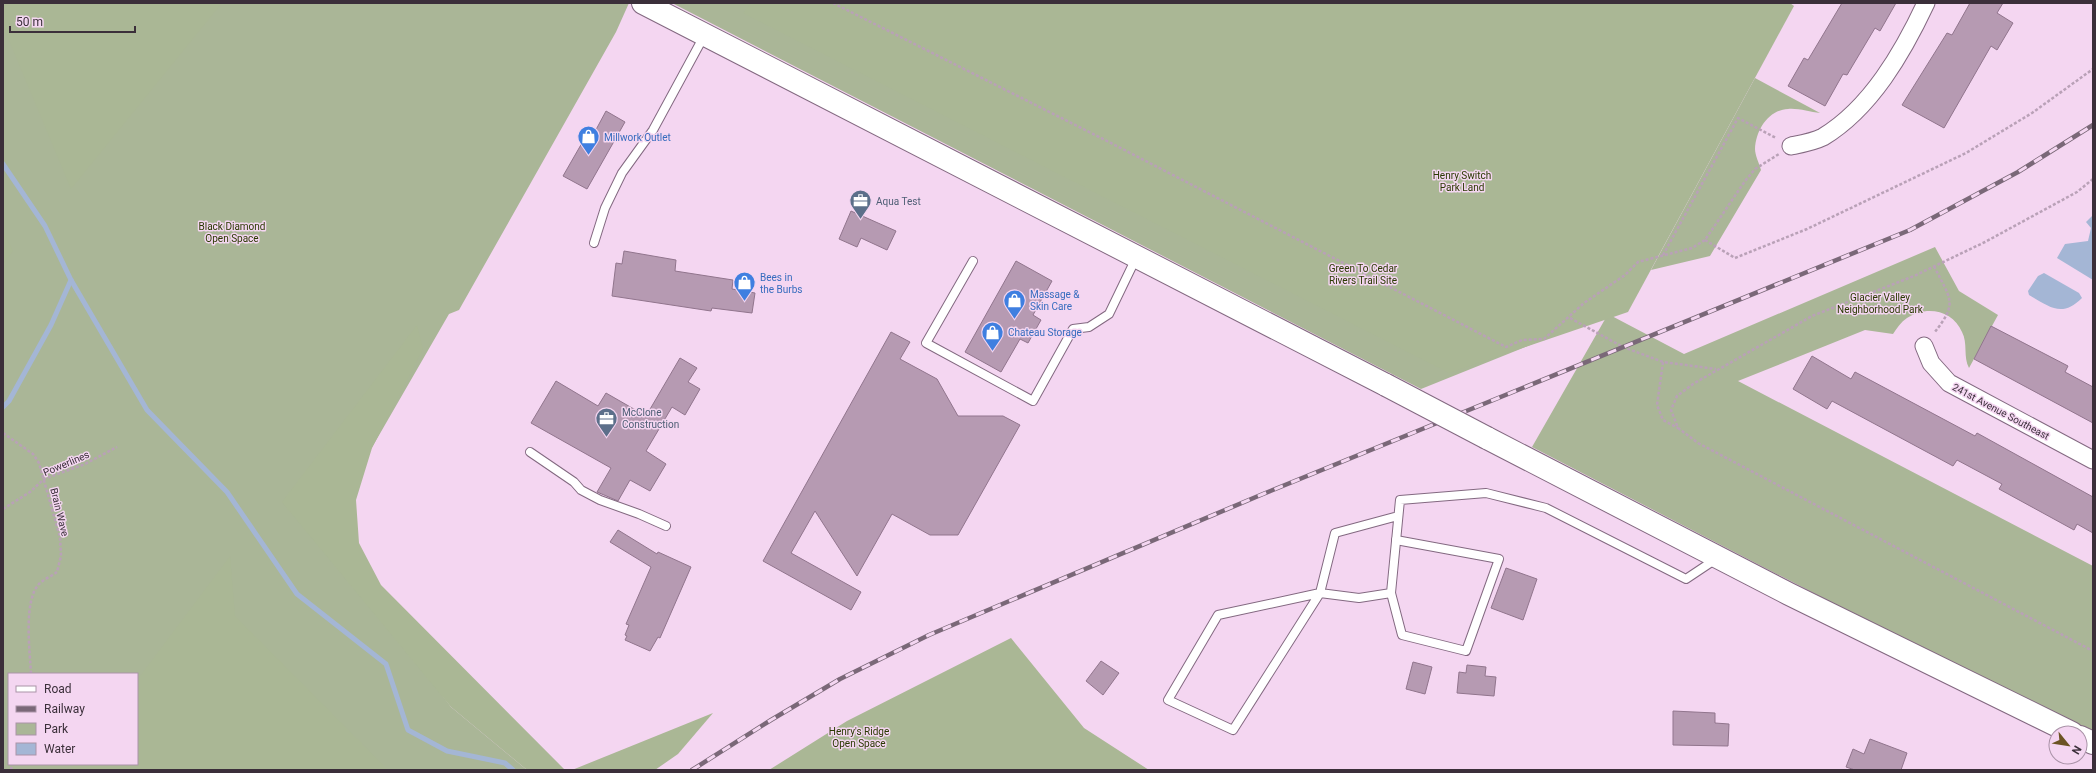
<svg xmlns="http://www.w3.org/2000/svg" width="2096" height="773" viewBox="0 0 2096 773" font-family="Roboto,sans-serif">
  <rect width="100%" height="100%" fill="#f4d6f1"/>
  <g fill="#aab697" fill-rule="evenodd">
    <path d="M3 3H629L616 32 459 310 449 314 322 534 451 707 527 770H3ZM9 674H137V764H9Z"/>
    <polygon points="672,3 1004,3 1607,314 1421,389"/>
    <path d="M1755 78 1820 113C1810 112 1798 108 1788 109 1768 110 1756 130 1755 149 1755 155 1759 163 1761 170L1710 256 1651 270Z"/>
    <path d="M1935 247 1959 291 1998 315 1969 368C1963 357 1968 343 1962 332 1953 310 1926 305 1907 318 1901 322 1897 328 1893 334L1865 330 1738 381 2093 566V738L1532 447 1608 314 1684 354Z"/>
  </g>
  <g fill="#aab795">
    <polygon points="3,3 222,3 71,189 3,26"/>
    <polygon points="751,3 1790,3 1794,6 1628,312 1449,373 743,13"/>
    <polygon points="3,231 13,251 3,264"/>
    <polygon points="417,325 423,349 372,448 356,500 359,543 381,585 565,770 527,770 451,707 282,502"/>
    <polygon points="230,556 235,616 388,770 70,770 74,764 137,764 137,680"/>
    <polygon points="1011,638 1084,728 1149,770 769,770 847,721"/>
    <polygon points="713,713 678,754 655,770 572,770"/>
  </g>
  <g fill="#a4b6d5">
    <polygon points="2093,215 2093,280 2057,258 2065,244 2088,241 2091,228 2086,222"/>
    <path d="M2044 273 2079 293 2082 298C2062 318 2050 307 2029 295L2028 291 2038 276Z"/>
  </g>
  <g fill="none" stroke-linecap="round" stroke-linejoin="round">
    <g stroke="#a4b6d5" stroke-width="5">
      <polyline points="3,164 45,226 71,280 147,410 227,492 297,594 386,664 408,730 447,751 505,763 513,770"/>
      <polyline points="3,407 9,401 51,325 71,280"/>
    </g>
  </g>
  <g fill="#b69ab2" stroke="#91758d">
    <polygon points="1842,3 1896,3 1880,31 1875,28 1847,75 1843,74 1825,106 1788,86 1804,58 1808,60"/>
    <polygon points="1970,3 2003,3 1997,13 2013,23 1997,50 1991,46 1944,128 1902,105 1947,33 1952,35"/>
    <polygon points="606,111 625,122 587,189 563,176 586,136 591,139"/>
    <polygon points="851,211 896,231 887,250 861,238 857,247 839,239"/>
    <polygon points="624,251 676,260 675,271 733,280 732,289 755,293 752,313 712,308 711,311 612,296 616,263 622,264"/>
    <polygon points="1016,261 1052,281 1033,315 1041,320 1028,343 1020,339 1001,372 965,352"/>
    <polygon points="1991,326 2068,366 2065,372 2093,387 2093,423 1974,359"/>
    <polygon points="891,332 910,342 900,359 937,379 958,416 1003,416 1020,425 958,535 930,535 892,514 857,576 815,511 791,553 861,592 851,610 763,561"/>
    <polygon points="1812,356 1851,379 1855,372 1975,436 1977,433 2093,497 2093,533 2077,524 2074,530 1999,489 2002,484 1957,460 1953,466 1832,401 1827,409 1793,389"/>
    <polygon points="680,358 697,368 688,382 700,389 685,415 672,407 646,451 666,464 650,491 630,480 618,501 597,492 611,468 531,423 556,381 598,406 606,393 646,416"/>
    <polygon points="618,530 657,554 658,552 691,567 660,638 658,637 650,651 625,640 627,636 625,635 629,625 626,624 651,567 610,542"/>
    <polygon points="1506,568 1537,579 1523,620 1491,608"/>
    <polygon points="1101,661 1119,673 1103,695 1086,681"/>
    <polygon points="1413,662 1432,667 1425,694 1406,689"/>
    <polygon points="1467,665 1486,667 1485,676 1496,677 1494,696 1457,693 1459,672 1466,673"/>
    <polygon points="1673,711 1715,713 1715,723 1729,724 1728,746 1673,745"/>
    <polygon points="1870,739 1907,753 1901,770 1855,770 1846,767 1853,749 1864,754"/>
  </g>
  <g fill="none" stroke-linecap="round" stroke-linejoin="round">
    <defs>
      <g id="service">
        <polyline points="594,243 605,208 622,173 653,130 704,36"/>
        <polyline points="973,261 926,343 1033,401 1073,329 1089,327 1109,314 1136,258"/>
        <polyline points="530,452 574,482 581,490 600,500 639,514 666,526"/>
        <polyline points="1398,516 1335,533 1320,593 1218,615 1168,700 1233,730 1320,593 1359,598 1391,593 1400,500 1486,493 1546,508 1686,579 1716,559"/>
        <polyline points="1391,593 1402,635 1466,651 1499,559 1396,540"/>
      </g>
      <g id="minor">
        <path d="M1791 146C1801 144 1813 142 1823 137 1871 108 1903 52 1926 3"/>
        <polyline points="1924,346 1931,363 1949,383 2093,460"/>
      </g>
      <g id="primary">
        <polyline points="643,3 1386,385"/>
        <polyline points="1487,438 1789,594 2072,733"/>
        <polyline points="2080,737 2093,743"/>
      </g>
    </defs>
    <use href="#service" stroke="#836981" stroke-width="10"/>
    <use href="#minor" stroke="#836981" stroke-width="19"/>
    <use href="#primary" stroke="#836981" stroke-width="24"/>
    <g stroke="#b9a1b7" stroke-width="2.5" stroke-dasharray="3 2" stroke-linecap="butt">
      <polyline points="833,3 1107,141 1506,347 1522,340 1544,339 1584,303 1625,275 1638,262 1692,248 1705,240 1745,181 1755,169 1779,154"/>
      <polyline points="2093,179 2077,192 1985,242 1914,276 1812,316 1693,384 1677,396 1671,410 1678,428 1698,443 2093,651"/>
      <polyline points="1705,240 1735,258 1807,229 1966,153 2032,113 2093,69"/>
      <polyline points="1663,255 1738,118 1776,138"/>
      <path d="M1934 266C1950 299 1959 302 1934 333"/>
      <polyline points="1570,318 1623,347 1663,362 1716,369"/>
      <polyline points="1663,362 1657,405 1663,420 1678,428"/>
      <path d="M3 433 33 454 39 463 60 537 61 556 57 572C52 576 44 579 39 584 23 601 30 652 31 674"/>
      <polyline points="3,509 30,492 44,479 85,464 117,447"/>
      <polyline points="11,770 12,764"/>
    </g>
    <use href="#service" stroke="#fff" stroke-width="8"/>
    <use href="#minor" stroke="#fff" stroke-width="17"/>
    <use href="#primary" stroke="#fff" stroke-width="22"/>
    <defs>
      <polyline id="rail" points="692,770 771,720 840,679 929,635 1263,494 1910,230 2018,172 2093,125"/>
    </defs>
    <use href="#rail" stroke="#7a6878" stroke-width="4.5"/>
    <use href="#rail" stroke="#f4d6f1" stroke-width="3" stroke-dasharray="9" stroke-linecap="butt"/>
    <defs>
      <polyline id="primary-bridge" points="1386,385 1487,438"/>
    </defs>
    <use href="#primary-bridge" stroke="#836981" stroke-width="24" stroke-linecap="butt"/>
    <use href="#primary-bridge" stroke="#fff" stroke-width="22"/>
  </g>
  <defs>
    <symbol id="shop-pin" viewBox="-11 -11 22 30"><path d="M0 17L-7.5 6A9.5 9.5 0 1 1 7.5 6Z" fill="#3f7fe0" stroke="#f4d6f1"/><path d="M-5-2.5h2.3a2.7 3.5 0 0 1 5.4 0H5L5.5 6h-11ZM-1.5-2.5h3a1.5 2.3 0 0 0-3 0Z" fill="#fff"/></symbol>
    <symbol id="office-pin" viewBox="-11 -11 22 30"><path d="M0 17L-7.5 6A9.5 9.5 0 1 1 7.5 6Z" fill="#5c6f8a" stroke="#f4d6f1"/><path d="M-6-3h4V-5.5h4V-3h4V5H-6ZM-1-4.5V-3h2v-1.5ZM-6 0V1H6V0Z" fill="#fff"/></symbol>
  </defs>
  <g fill-rule="evenodd">
    <use href="#shop-pin" x="576" y="124" width="25" height="34"/>
    <use href="#office-pin" x="848" y="188" width="25" height="34"/>
    <use href="#shop-pin" x="732" y="270" width="25" height="34"/>
    <use href="#shop-pin" x="1002" y="288" width="25" height="34"/>
    <use href="#shop-pin" x="980" y="320" width="25" height="34"/>
    <use href="#office-pin" x="594" y="406" width="25" height="34"/>
  </g>
  <g text-anchor="middle" stroke-width="3" stroke-linejoin="round" paint-order="stroke">
    <g font-size="10" fill="#366cbe" stroke="#f4d6f1" text-anchor="start">
      <text x="604" y="141">Millwork Outlet</text>
      <text x="760" y="281">Bees in<tspan x="760" dy="12">the Burbs</tspan></text>
      <text x="1030" y="298">Massage &amp;<tspan x="1030" dy="12">Skin Care</tspan></text>
      <text x="1008" y="336">Chateau Storage</text>
    </g>
    <g font-size="10" fill="#2a3902" stroke="#f4d6f1">
      <text x="1462" y="179">Henry Switch<tspan x="1462" dy="12">Park Land</tspan></text>
      <text x="232" y="230">Black Diamond<tspan x="232" dy="12">Open Space</tspan></text>
      <text x="1363" y="272">Green To Cedar<tspan x="1363" dy="12">Rivers Trail Site</tspan></text>
      <text x="1880" y="301">Glacier Valley<tspan x="1880" dy="12">Neighborhood Park</tspan></text>
      <text x="859" y="735">Henry's Ridge<tspan x="859" dy="12">Open Space</tspan></text>
    </g>
    <g font-size="10" fill="#4e5e75" stroke="#f4d6f1" text-anchor="start">
      <text x="876" y="205">Aqua Test</text>
      <text x="622" y="416">McClone<tspan x="622" dy="12">Construction</tspan></text>
    </g>
    <g font-size="10" fill="#3b2f3a" stroke="#f4d6f1">
      <text transform="translate(2001 411) rotate(28)" y="4">241st Avenue Southeast</text>
      <text transform="translate(66 463) rotate(-23)" y="4">Powerlines</text>
      <text transform="translate(60 512) rotate(76)" y="4">Brain Wave</text>
    </g>
  </g>
  <rect width="2096" height="773" fill="none" stroke="#3b2f3a" stroke-width="8"/>
  <rect x="8" y="673" width="130" height="92" fill="#f4d6f1" stroke="#aa93a8"/>
  <rect x="16" y="686" width="20" height="6" fill="#ffffff" stroke="#aa93a8"/>
  <text x="44" y="693" font-size="12" fill="#3b2f3a">Road</text>
  <rect x="16" y="706" width="20" height="6" fill="#7a6878" stroke="#aa93a8"/>
  <text x="44" y="713" font-size="12" fill="#3b2f3a">Railway</text>
  <rect x="16" y="723" width="20" height="12" fill="#aab697" stroke="#aa93a8"/>
  <text x="44" y="733" font-size="12" fill="#3b2f3a">Park</text>
  <rect x="16" y="743" width="20" height="12" fill="#a4b6d5" stroke="#aa93a8"/>
  <text x="44" y="753" font-size="12" fill="#3b2f3a">Water</text>
  <g transform="translate(2068 745) rotate(120)"><circle r="19" fill="#f4d6f1" stroke="#aa93a8"/>
  <path d="M0-3L7 15L0 10L-7 15Z" fill="#6c5424"/>
  <text y="-6" font-size="11" font-weight="bold" text-anchor="middle" fill="#3b2f3a">N</text>
  </g>
  <path d="M10 26v6h125v-6" fill="none" stroke="#3b2f3a" stroke-width="2"/>
  <text x="16" y="26" font-size="12" fill="#3b2f3a" stroke="#f4d6f1" stroke-width="3" paint-order="stroke">50 m</text>
</svg>
